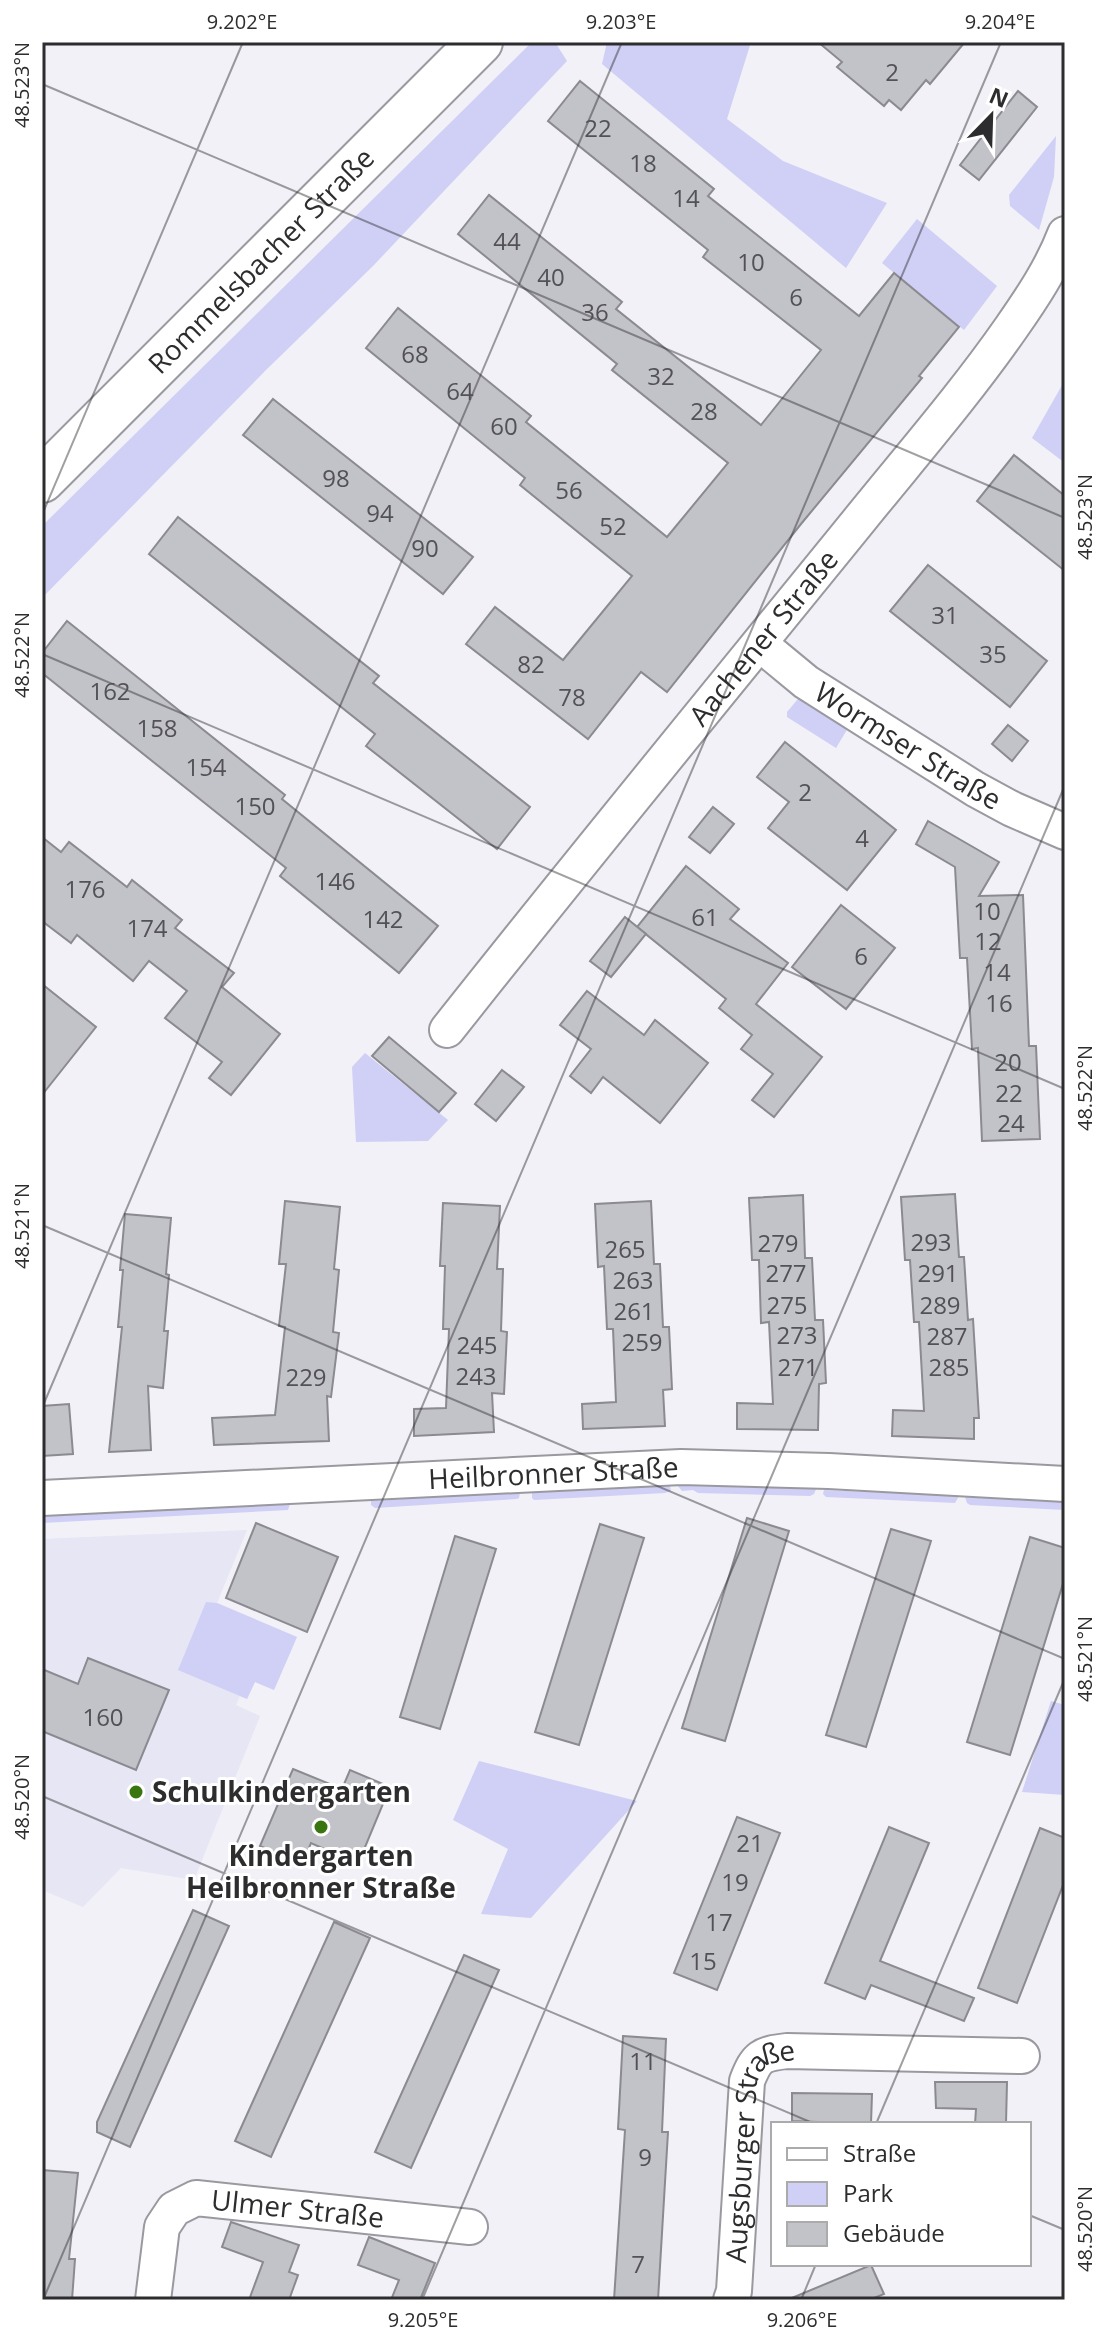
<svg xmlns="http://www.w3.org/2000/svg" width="1107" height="2342" viewBox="0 0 1107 2342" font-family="'Open Sans',sans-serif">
  <rect width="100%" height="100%" fill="#f1f1f7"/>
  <polygon fill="#e6e6f4" points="247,1530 217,1603 297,1637 274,1690 255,1682 247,1699 240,1696 236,1705 260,1716 194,1880 121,1868 83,1907 42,1890 42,1539"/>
  <g fill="#d0cff6">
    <polygon points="532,42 555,42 567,61 373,266 265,371 42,598 42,526"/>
    <polygon points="607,42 751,42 727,119 783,161 887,203 846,268 602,64"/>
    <polygon points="1056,136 1054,177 1039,230 1010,206 1009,195"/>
    <polygon points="917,219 997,286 964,330 882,263"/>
    <polygon points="1065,380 1065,463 1032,438"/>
    <polygon points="803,693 851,723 836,748 787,717 787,712"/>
    <polygon points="365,1053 448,1120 428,1141 356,1142 352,1067"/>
    <polygon points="670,1486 671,1491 665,1493 534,1500 532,1498 532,1492"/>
    <polygon points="678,1486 689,1486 816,1489 814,1494 810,1496 698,1493 693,1490 682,1491"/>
    <polygon points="824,1490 959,1496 955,1503 826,1497 823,1494"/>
    <polygon points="520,1492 519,1498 517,1499 375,1508 371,1505 371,1501"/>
    <polygon points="965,1497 1065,1502 1065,1510 970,1505 967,1503"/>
    <polygon points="290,1504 288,1510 42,1523 42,1516"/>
    <polygon points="206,1602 217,1603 297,1637 274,1690 255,1682 247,1699 178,1670"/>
    <polygon points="1051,1701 1065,1705 1065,1795 1022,1792"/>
    <polygon points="479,1761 637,1801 531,1918 481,1914 508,1849 453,1820"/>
  </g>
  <g fill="#c2c2c9" stroke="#8a8a90" stroke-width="2">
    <polygon points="818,42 965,42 930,84 926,80 901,110 889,100 884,106 837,67 842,62"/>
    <polygon points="580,81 714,189 708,196 859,316 894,273 959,327 919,376 922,378 801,524 667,692 641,672 588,739 466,644 495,607 563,660 632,576 520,485 525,478 366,348 398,308 531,416 526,422 667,537 728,463 612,370 617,364 458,234 489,195 622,302 616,309 761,425 821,350 703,257 708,250 548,121"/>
    <polygon points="1018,91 1037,107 979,180 960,165"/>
    <polygon points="273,399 473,557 443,594 243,435"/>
    <polygon points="1014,455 1065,496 1065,571 977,501"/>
    <polygon points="178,517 379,676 373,683 530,807 497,849 366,746 375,734 149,554"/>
    <polygon points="928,565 1047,661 1010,707 890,611"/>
    <polygon points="67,621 285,795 282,799 438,926 399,973 280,876 286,868 42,673 42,653"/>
    <polygon points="1008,725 1028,741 1012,761 992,744"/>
    <polygon points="785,742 896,830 847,890 768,828 789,802 757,777"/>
    <polygon points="713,807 734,824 710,853 689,837"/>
    <polygon points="928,821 999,862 979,896 1023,895 1029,1046 1036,1046 1040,1139 982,1141 978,1048 972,1049 967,958 960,958 955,867 916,844"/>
    <polygon points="42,837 61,852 69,842 127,887 132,880 182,920 175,928 234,973 222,987 280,1034 231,1095 209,1078 222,1062 165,1018 187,991 149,961 133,981 77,935 71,943 42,921"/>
    <polygon points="686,866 739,909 730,919 788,963 756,1004 822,1057 774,1117 752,1100 773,1074 741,1049 752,1035 719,1008 726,999 637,927"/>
    <polygon points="841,905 895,948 846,1009 792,967"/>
    <polygon points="625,917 646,934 611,977 590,961"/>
    <polygon points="42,984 96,1027 42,1095"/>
    <polygon points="587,991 644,1035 655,1020 708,1063 660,1123 603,1077 591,1093 570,1076 591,1049 560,1025"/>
    <polygon points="389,1037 456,1093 439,1112 372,1056"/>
    <polygon points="502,1070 524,1087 496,1121 475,1104"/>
    <polygon points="955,1194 959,1257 964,1257 968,1320 973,1319 979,1418 974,1418 974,1439 892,1436 893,1410 924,1411 919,1322 914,1322 910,1260 905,1260 901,1197"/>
    <polygon points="803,1195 805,1258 812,1258 815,1320 823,1320 826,1383 819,1384 818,1430 737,1429 737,1403 773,1404 769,1322 761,1323 759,1260 752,1260 749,1198"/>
    <polygon points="285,1201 340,1207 334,1269 339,1270 333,1332 339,1333 331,1397 327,1396 329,1441 214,1445 212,1418 275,1415 285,1327 279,1326 286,1264 279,1264"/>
    <polygon points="651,1201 654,1264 660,1264 663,1327 669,1327 672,1389 663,1390 665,1426 583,1429 582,1404 616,1402 613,1329 607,1329 604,1266 598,1267 595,1204"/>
    <polygon points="443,1203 500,1206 497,1269 503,1269 501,1331 507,1332 504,1394 492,1393 494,1432 414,1436 414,1409 446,1408 449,1329 443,1329 445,1266 440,1266"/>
    <polygon points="125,1214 171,1218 166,1274 169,1275 164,1331 168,1331 163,1388 148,1386 151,1450 109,1452 122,1327 118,1327 123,1270 120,1270"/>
    <polygon points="69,1404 73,1454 42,1456 42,1406"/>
    <polygon points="747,1518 789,1531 725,1741 682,1728"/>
    <polygon points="256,1523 338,1557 307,1632 226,1598"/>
    <polygon points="600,1524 644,1538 579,1745 535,1732"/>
    <polygon points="891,1529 931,1541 866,1747 826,1735"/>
    <polygon points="455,1536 496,1549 440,1729 400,1717"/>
    <polygon points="1030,1537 1065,1548 1065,1577 1010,1755 967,1742"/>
    <polygon points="88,1658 169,1690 136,1770 42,1731 42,1669 78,1684"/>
    <polygon points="293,1769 342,1789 350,1770 390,1787 358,1864 311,1843 302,1864 260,1846"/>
    <polygon points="737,1817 780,1833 717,1990 674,1973"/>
    <polygon points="889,1827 929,1843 880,1961 974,1998 964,2021 871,1985 865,1999 825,1983"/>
    <polygon points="1040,1828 1065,1838 1065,1880 1017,2003 978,1988"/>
    <polygon points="193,1910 229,1926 130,2147 97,2132 97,2122"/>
    <polygon points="334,1922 370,1938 271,2157 235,2141"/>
    <polygon points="464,1955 499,1970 411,2168 375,2152"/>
    <polygon points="623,2036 666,2039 662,2132 668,2132 658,2300 614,2300 625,2130 618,2129"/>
    <polygon points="935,2082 1007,2082 1006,2124 975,2124 976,2109 936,2108"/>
    <polygon points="792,2093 872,2094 871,2124 792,2121"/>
    <polygon points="42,2170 78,2173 69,2259 75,2259 72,2300 42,2300"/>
    <polygon points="231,2222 299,2245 289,2272 298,2275 289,2300 249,2300 263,2262 222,2247"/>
    <polygon points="369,2237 435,2263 420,2300 391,2300 399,2280 358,2265"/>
    <polygon points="871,2265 884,2294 869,2300 787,2300"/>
  </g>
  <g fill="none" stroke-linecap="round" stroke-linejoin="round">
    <defs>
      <g id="minor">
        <path id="s1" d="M760 644 806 682 975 789 1012 809 1065 832"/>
        <path id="s2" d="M447 1030C583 858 723 688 861 518 912 455 965 394 1011 328 1032 298 1052 268 1065 234"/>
        <path id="s3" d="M42 1498 681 1467 829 1471 1065 1484"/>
        <path id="s4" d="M153 2300 162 2227 174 2209 196 2198 470 2227"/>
        <path id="s5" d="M731 2300 734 2291 747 2081C757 2056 761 2054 787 2051L1022 2056"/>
      </g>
      <g id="secondary">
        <path id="s6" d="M42 480 480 42"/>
      </g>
    </defs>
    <use href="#minor" stroke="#99999f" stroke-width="38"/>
    <use href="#secondary" stroke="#99999f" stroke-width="48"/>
    <use href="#minor" stroke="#fff" stroke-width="34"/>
    <use href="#secondary" stroke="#fff" stroke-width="44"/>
  </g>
  <path fill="none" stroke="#2d2d2f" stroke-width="2" stroke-opacity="0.45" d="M42 84 1065 518M42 515 243 42M42 654 1065 1089M42 1225 1065 1659M42 1408 622 42M42 1796 815 2124M876 2124 1065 1678M1029 2215 1065 2230M43 2300 1001 42M422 2300 1065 785M801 2300 816 2264"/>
  <g fill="#39760f" stroke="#fff" stroke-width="3">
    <circle cx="136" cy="1792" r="8"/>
    <circle cx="321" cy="1827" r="8"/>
  </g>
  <g text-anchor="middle" stroke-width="6" stroke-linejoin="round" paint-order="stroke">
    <g font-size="24" fill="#525256">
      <text x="892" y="81">2</text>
      <text x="598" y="137">22</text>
      <text x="643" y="172">18</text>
      <text x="686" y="207">14</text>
      <text x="507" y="250">44</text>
      <text x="751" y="271">10</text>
      <text x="551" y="286">40</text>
      <text x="796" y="306">6</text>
      <text x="595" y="321">36</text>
      <text x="415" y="363">68</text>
      <text x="661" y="385">32</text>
      <text x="460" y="400">64</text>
      <text x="704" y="420">28</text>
      <text x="504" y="435">60</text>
      <text x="336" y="487">98</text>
      <text x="569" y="499">56</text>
      <text x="380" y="522">94</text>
      <text x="613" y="535">52</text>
      <text x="425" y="557">90</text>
      <text x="945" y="624">31</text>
      <text x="993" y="663">35</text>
      <text x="531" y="673">82</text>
      <text x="110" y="700">162</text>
      <text x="572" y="706">78</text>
      <text x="157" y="737">158</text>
      <text x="206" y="776">154</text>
      <text x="805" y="801">2</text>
      <text x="255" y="815">150</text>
      <text x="862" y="847">4</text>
      <text x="335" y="890">146</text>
      <text x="85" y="898">176</text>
      <text x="987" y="920">10</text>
      <text x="705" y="926">61</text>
      <text x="383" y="928">142</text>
      <text x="147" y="937">174</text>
      <text x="988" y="950">12</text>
      <text x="861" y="965">6</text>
      <text x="997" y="981">14</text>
      <text x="999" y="1012">16</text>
      <text x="1008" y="1071">20</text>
      <text x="1009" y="1102">22</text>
      <text x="1011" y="1132">24</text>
      <text x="931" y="1251">293</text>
      <text x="778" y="1252">279</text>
      <text x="625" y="1258">265</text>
      <text x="786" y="1282">277</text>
      <text x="938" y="1282">291</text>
      <text x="633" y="1289">263</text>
      <text x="787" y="1314">275</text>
      <text x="940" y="1314">289</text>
      <text x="634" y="1320">261</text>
      <text x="797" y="1344">273</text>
      <text x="947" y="1345">287</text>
      <text x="642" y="1351">259</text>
      <text x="477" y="1354">245</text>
      <text x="798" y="1376">271</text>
      <text x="949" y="1376">285</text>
      <text x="476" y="1385">243</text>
      <text x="306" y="1386">229</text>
      <text x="103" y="1726">160</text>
      <text x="750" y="1852">21</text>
      <text x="735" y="1891">19</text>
      <text x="719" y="1931">17</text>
      <text x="703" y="1970">15</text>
      <text x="643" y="2070">11</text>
      <text x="645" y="2166">9</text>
      <text x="638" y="2273">7</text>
    </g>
    <g font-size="28" fill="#2d2d2f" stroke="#fff">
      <text dy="10" stroke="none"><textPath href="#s6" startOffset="310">Rommelsbacher Straße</textPath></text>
      <text dy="10" stroke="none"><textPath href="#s2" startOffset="504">Aachener Straße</textPath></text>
      <text dy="10" stroke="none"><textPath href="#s1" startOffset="180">Wormser Straße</textPath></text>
      <text dy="10" stroke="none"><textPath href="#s3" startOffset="512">Heilbronner Straße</textPath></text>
      <text dy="10" stroke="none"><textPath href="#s5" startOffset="160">Augsburger Straße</textPath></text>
      <text dy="10" stroke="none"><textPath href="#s4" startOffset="222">Ulmer Straße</textPath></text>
    </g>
    <g font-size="28" font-weight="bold" fill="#2d2d2f" stroke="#fff" text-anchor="start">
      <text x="152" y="1802">Schulkindergarten</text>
      <text x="321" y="1866" text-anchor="middle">Kindergarten<tspan x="321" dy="32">Heilbronner Straße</tspan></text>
    </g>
  </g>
  <rect width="1107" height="2342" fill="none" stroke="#ffffff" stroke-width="88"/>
  <rect x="771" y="2122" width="260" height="144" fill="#ffffff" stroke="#ababac" stroke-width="2"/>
  <rect x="787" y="2148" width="40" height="12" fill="#ffffff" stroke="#ababac" stroke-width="2"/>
  <text x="843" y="2162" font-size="24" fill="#2d2d2f">Straße</text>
  <rect x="787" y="2182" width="40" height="24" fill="#d0cff6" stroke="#ababac" stroke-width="2"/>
  <text x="843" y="2202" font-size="24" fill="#2d2d2f">Park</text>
  <rect x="787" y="2222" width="40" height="24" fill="#c2c2c9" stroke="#ababac" stroke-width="2"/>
  <text x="843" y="2242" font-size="24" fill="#2d2d2f">Gebäude</text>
  <g transform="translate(991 116) rotate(23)" stroke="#ffffff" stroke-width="6" paint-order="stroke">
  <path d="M0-6L14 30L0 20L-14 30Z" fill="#2d2d2f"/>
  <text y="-12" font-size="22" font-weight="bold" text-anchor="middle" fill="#2d2d2f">N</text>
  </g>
  <rect x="44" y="44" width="1019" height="2254" fill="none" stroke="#2d2d2f" stroke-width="3"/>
  <g font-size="20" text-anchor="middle" fill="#2d2d2f">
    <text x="242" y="29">9.202°E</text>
    <text x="621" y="29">9.203°E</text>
    <text x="1000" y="29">9.204°E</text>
    <text transform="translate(22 85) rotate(-90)" y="7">48.523°N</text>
    <text transform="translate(1085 517) rotate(-90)" y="7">48.523°N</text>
    <text transform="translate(22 655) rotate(-90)" y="7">48.522°N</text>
    <text transform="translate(1085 1088) rotate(-90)" y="7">48.522°N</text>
    <text transform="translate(22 1226) rotate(-90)" y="7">48.521°N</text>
    <text transform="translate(1085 1659) rotate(-90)" y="7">48.521°N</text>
    <text transform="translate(22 1797) rotate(-90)" y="7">48.520°N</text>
    <text transform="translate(1085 2229) rotate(-90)" y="7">48.520°N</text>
    <text x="423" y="2327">9.205°E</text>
    <text x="802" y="2327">9.206°E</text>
  </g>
</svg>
